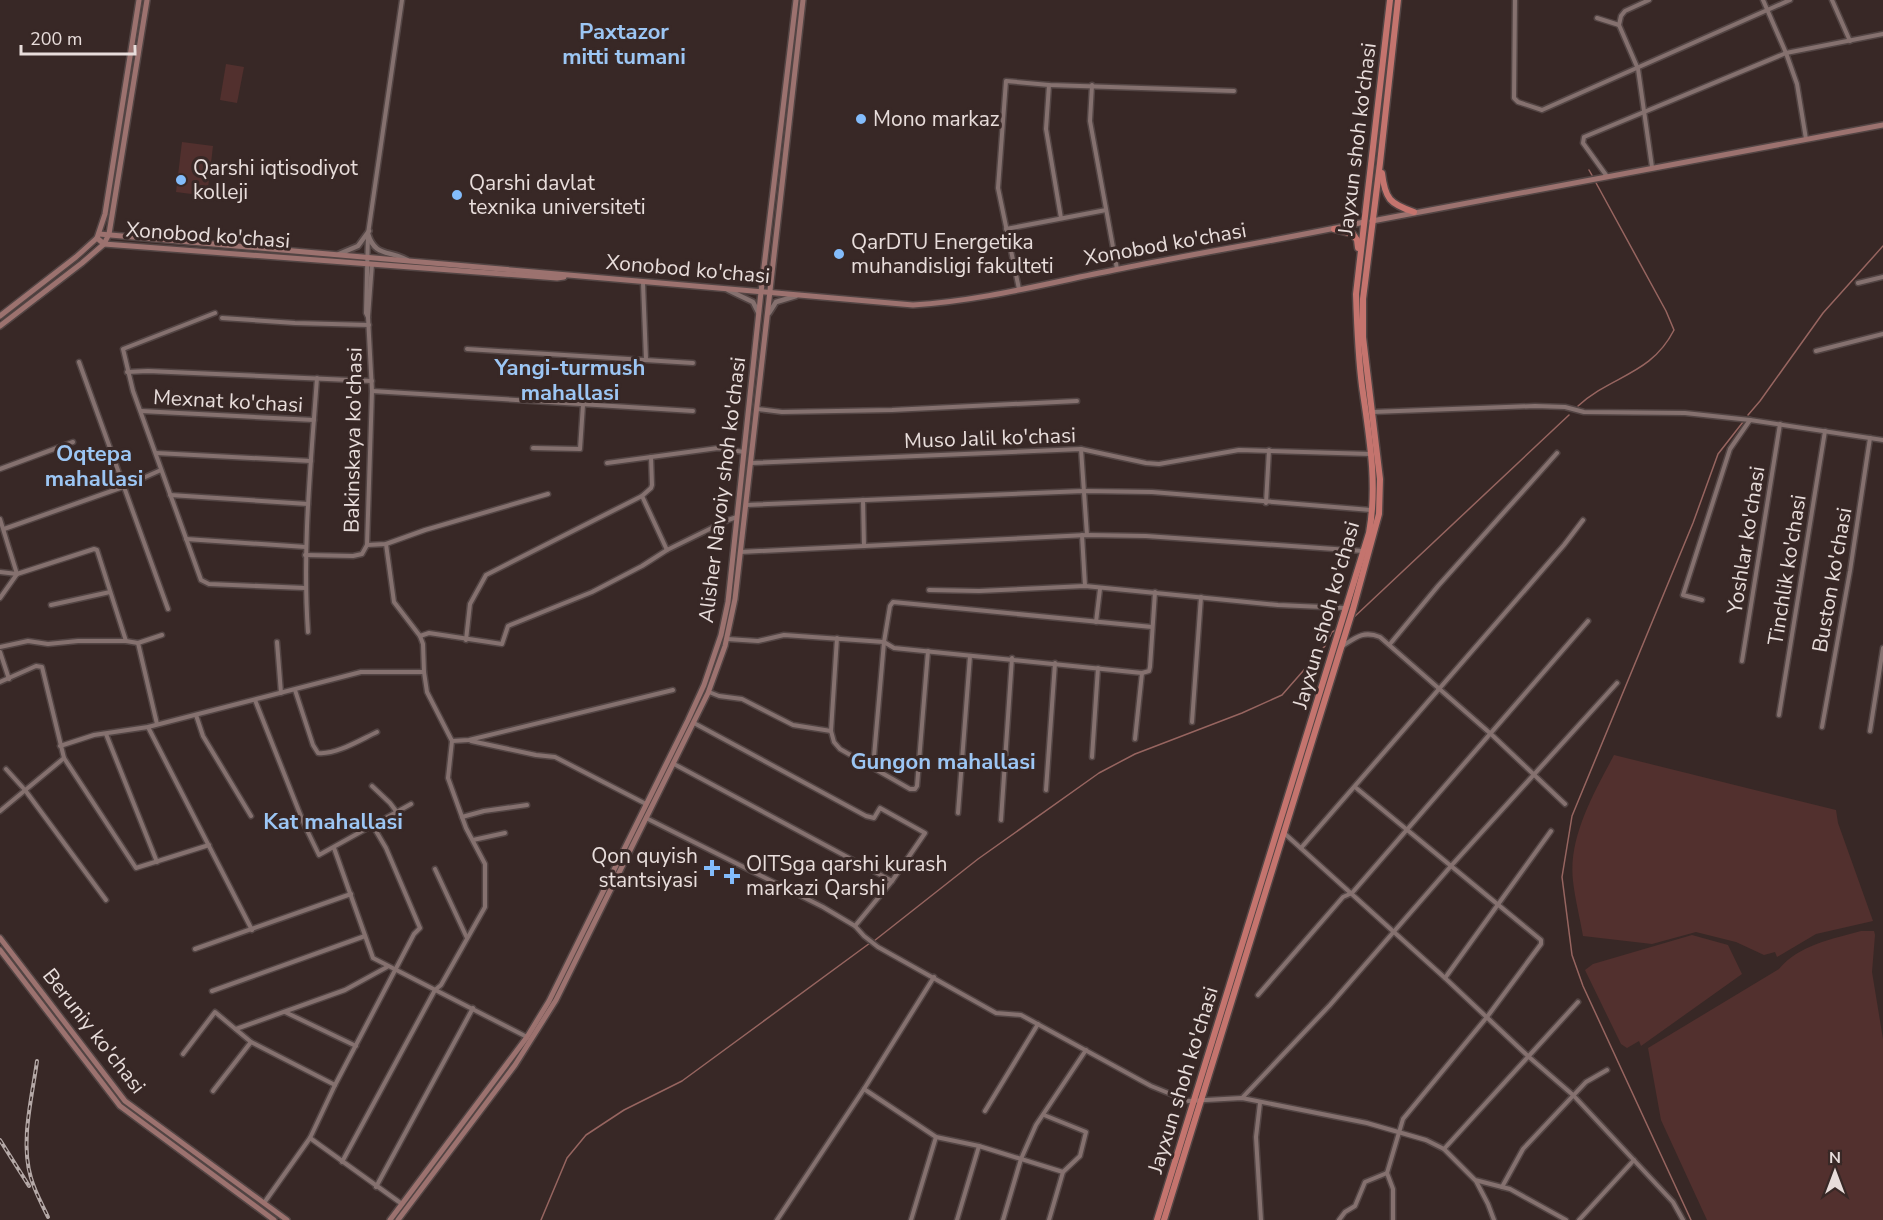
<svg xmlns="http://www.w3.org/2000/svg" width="1883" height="1220" viewBox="0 0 1883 1220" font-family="'Nunito Sans',sans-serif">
  <rect width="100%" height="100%" fill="#382826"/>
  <g fill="#52302e">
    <polygon points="226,64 244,67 237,103 220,100"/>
    <polygon points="182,142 213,146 207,196 176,192"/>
    <path d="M1614 755 1836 810 1838 823 1873 921 1816 934 1777 957 1775 952 1764 955 1736 942 1696 932 1652 944 1583 936C1580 918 1575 899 1573 881 1568 837 1594 793 1614 755Z"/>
    <path d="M1861 931H1874L1875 935 1872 972 1883 1039V1220H1707L1661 1120 1648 1048 1779 969C1799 945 1832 939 1861 931Z"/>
    <polygon points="1692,935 1728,945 1742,974 1641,1046 1639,1041 1627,1048 1621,1044 1585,970 1593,964"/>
  </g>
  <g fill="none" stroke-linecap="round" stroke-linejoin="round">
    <g stroke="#976560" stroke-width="1.5">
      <polyline points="1589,170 1593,177"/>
      <path d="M1578 406C1612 375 1651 375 1674 330L1666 311 1595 181"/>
      <polyline points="1748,415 1760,401 1823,313 1883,246"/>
      <polyline points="1352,619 1569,415"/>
      <polyline points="874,941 978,859 1099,773 1135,754 1242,713 1282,695 1325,646 1332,632 1336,630"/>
      <polyline points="541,1220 567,1158 586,1135 624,1110 682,1081 870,943"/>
      <polyline points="1691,1220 1583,986 1572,955 1562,877 1572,816 1693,523 1718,454 1743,422"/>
    </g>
    <defs>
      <g id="minor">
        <polyline points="1515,0 1514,98 1518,102 1542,110 1790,0"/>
        <polyline points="1649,0 1625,11 1621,16 1619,25 1638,69 1652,167"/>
        <polyline points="1763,0 1786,53 1797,84 1806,139"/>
        <polyline points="1832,0 1850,41"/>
        <polyline points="1597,18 1619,25"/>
        <polyline points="1049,85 1046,129 1061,218"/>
        <polyline points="1092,85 1090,121 1117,269"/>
        <polyline points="1606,175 1583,143 1584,137 1786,53 1883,34"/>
        <polyline points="1006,229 1106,210"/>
        <polyline points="372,264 368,317 372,391 367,545 386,544 425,530 548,494"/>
        <polyline points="643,283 646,359"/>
        <polyline points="1858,283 1883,277"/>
        <polyline points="1019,289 998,188 1006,81 1049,85 1234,91"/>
        <polyline points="215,313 123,349 133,391 201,580 209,584 305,588"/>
        <polyline points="368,317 366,313 368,234 402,0"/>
        <polyline points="222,318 295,323 369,325"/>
        <polyline points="467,349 693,363"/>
        <polyline points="1816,351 1883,334"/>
        <polyline points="79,362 168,609"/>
        <polyline points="127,372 148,371 372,381"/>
        <polyline points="372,391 693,411"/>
        <polyline points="757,409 782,412 892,410 1077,401"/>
        <polyline points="141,411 314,420"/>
        <polyline points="1372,412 1535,406 1565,407 1584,412 1685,413 1750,420 1883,440"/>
        <polyline points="533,448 580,449 583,405"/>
        <polyline points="1081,449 1087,535"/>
        <polyline points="156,453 311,461"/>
        <polyline points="607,463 718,448 744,452"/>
        <polyline points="751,463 1081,449 1146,463 1159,464 1239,450 1371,454"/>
        <polyline points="0,469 73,442"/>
        <polyline points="170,495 308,504"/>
        <polyline points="642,496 667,550"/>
        <polyline points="863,500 864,546"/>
        <polyline points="1266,503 1269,450"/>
        <polyline points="746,505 1084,491 1152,492 1371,510"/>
        <polyline points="0,519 17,574 0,598"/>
        <polyline points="4,529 123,487 161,470"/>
        <polyline points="1082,535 1085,586"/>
        <polyline points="186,539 306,547"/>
        <polyline points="386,544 394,602 420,636 423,644 424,672 427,692 452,741 469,740 673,690"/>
        <polyline points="740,552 1087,535 1146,536 1363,551"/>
        <polyline points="305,555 353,556 362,554 367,545"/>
        <polyline points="0,572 17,574 94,549 97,550 126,641"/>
        <polyline points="929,590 979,591 1085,586 1278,605 1345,608"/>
        <polyline points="1702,600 1683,595 1730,449 1750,420"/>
        <polyline points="51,605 110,592"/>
        <polyline points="1096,622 1100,589"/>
        <path d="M308 632C302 547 311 463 317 378"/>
        <polyline points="420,636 429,633 502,644 508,626 592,592 642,566 667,550 728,520 737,517"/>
        <polyline points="837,638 831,731 834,742 840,749 910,789 915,789 917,786 928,651"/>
        <polyline points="727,639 758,641 784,635 884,642 894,648 1142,673 1149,671 1150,667 1155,592"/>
        <polyline points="466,640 470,604 486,575 642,496 651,488 652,485 651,457"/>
        <polyline points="277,642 281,693"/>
        <polyline points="138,643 157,724"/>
        <polyline points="1390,644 1438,586 1557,453"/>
        <polyline points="0,647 28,641 48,644 78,641 126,641 138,643 162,635"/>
        <path d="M1341 647C1355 638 1363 630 1380 637L1491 734 1565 804"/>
        <polyline points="0,652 9,679"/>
        <polyline points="1742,661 1780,424"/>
        <polyline points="0,682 36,666 42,667 64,758 136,868 209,845"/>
        <path d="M295 690 313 745 318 753C336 755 360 740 377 732"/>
        <polyline points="709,692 719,696 742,699 793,725 831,731"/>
        <polyline points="255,700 304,824 319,855 411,804"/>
        <polyline points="196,715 203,736 251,816"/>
        <polyline points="1779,715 1825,431"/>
        <polyline points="1192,722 1201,597"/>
        <polyline points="694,723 866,816 874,818 880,808 925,833 892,881 855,926"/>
        <polyline points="148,727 252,930"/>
        <polyline points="1822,727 1850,571 1870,438"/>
        <polyline points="1870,731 1883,648"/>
        <polyline points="106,734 157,862"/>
        <polyline points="1135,739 1142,673"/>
        <polyline points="471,741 536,755 555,757 646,804"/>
        <polyline points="60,746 94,735 148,727 361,672 424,672"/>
        <polyline points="1092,757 1098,668"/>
        <polyline points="674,764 892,881"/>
        <polyline points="873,768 884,642 890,606 893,602 1152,627"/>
        <polyline points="6,769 25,790 106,900"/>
        <polyline points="372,786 390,803 396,811"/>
        <polyline points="1355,787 1541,940 1541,944 1487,1017 1403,1119 1387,1173 1393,1189 1393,1220"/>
        <polyline points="1046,790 1055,663"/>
        <polyline points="0,811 64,758"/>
        <polyline points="958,813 970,656"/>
        <polyline points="462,817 484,811 527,805"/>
        <polyline points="646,818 823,907 855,926 864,936 878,947 996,1013 1021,1015 1151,1086 1188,1101 1242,1098 1367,1123 1426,1140 1444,1149 1475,1180 1510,1189 1566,1220"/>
        <polyline points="1001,820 1012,658"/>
        <polyline points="1284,833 1445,978 1529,1057 1573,1095 1673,1202 1683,1220"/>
        <polyline points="473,840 505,833"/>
        <polyline points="334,848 373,958 527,1037"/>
        <polyline points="1301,848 1564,545 1583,520"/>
        <polyline points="435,869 467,938"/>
        <polyline points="195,949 351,894"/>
        <polyline points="1445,978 1551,831"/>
        <polyline points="212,991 365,936"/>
        <polyline points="1258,995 1343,897 1352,893 1588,621"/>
        <polyline points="285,1012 356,1046"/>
        <polyline points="236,1029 345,990 387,967"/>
        <polyline points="183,1054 215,1012 251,1042 335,1085"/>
        <polyline points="864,1089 936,1137 979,1146 1063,1172"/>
        <polyline points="213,1091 251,1042"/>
        <polyline points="1242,1098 1330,1005 1451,866 1617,683"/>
        <polyline points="1260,1103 1256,1137 1261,1220"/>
        <polyline points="985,1111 1038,1024"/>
        <polyline points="1044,1115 1086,1132 1080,1156 1063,1172 1049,1220"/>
        <polyline points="310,1138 402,1204"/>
        <polyline points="1444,1149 1578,1002"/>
        <polyline points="342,1162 435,990 441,985 485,907 485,864 466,828 448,778 452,741"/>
        <polyline points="1476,1181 1488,1204 1494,1220"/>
        <polyline points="376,1187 473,1008"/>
        <polyline points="1502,1187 1523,1149 1586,1082 1607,1070"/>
        <polyline points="264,1203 310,1138 335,1085 414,934 420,928 386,848 373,826"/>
        <polyline points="777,1220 864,1089 934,977"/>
        <polyline points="911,1220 936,1137"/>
        <polyline points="957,1220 979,1146"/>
        <polyline points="1003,1220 1021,1159 1036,1125 1086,1050"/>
        <polyline points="1339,1220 1345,1212 1355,1206 1365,1182 1387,1173"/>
        <polyline points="1579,1220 1634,1160"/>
      </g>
      <g id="tertiary">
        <path d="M368 234C375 257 389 250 407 260"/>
        <polyline points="339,254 358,246 369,231"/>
        <polyline points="728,290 753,302 758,312"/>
        <polyline points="769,313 776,302 796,296"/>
      </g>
      <g id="secondary">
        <polyline points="1372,221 1883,125"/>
        <path d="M99 234 913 305C981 301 1048 283 1114 270 1197 253 1281 240 1364 222"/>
        <polyline points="97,238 104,244 557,278 564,277"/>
        <polyline points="0,316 76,257 97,238 105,214 139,0"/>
        <polyline points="0,326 82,263 104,244 109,234 147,0"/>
        <polyline points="0,938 125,1101 287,1220"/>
        <polyline points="0,950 120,1106 274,1220"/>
        <polyline points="390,1220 527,1037 549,1001 688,720 704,685 721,635 728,602 761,292 796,0"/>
        <polyline points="398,1220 515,1065 556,1000 708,693 725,646 735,599 803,0"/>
      </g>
      <g id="trunk">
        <path d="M1382 173C1385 199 1390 204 1414 212"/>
        <polyline points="1334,229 1353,234 1357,240 1358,248"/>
        <path d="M1157 1220 1369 533C1378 483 1369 436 1362 386 1358 355 1357 325 1356 294L1390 0"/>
        <polyline points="1164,1220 1353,609 1379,514 1380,479 1363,337 1363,299 1380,163 1398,0"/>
      </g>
    </defs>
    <use href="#minor" stroke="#534544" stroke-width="7"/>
    <use href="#tertiary" stroke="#534544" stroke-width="8"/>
    <use href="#secondary" stroke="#534544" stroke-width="8"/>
    <use href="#trunk" stroke="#534544" stroke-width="9"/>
    <use href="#minor" stroke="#85716f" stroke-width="4"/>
    <use href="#tertiary" stroke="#85716f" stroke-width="4.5"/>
    <use href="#secondary" stroke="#9c726f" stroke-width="5"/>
    <use href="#trunk" stroke="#c4746e" stroke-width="6"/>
    <defs>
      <g id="rail">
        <path d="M37 1061C32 1098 20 1142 31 1178 35 1192 42 1204 48 1217"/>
        <polyline points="0,1140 29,1186"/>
      </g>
    </defs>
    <use href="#rail" stroke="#b5a9a7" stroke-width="4"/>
    <use href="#rail" stroke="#382826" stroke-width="1.5" stroke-dasharray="4.5" stroke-linecap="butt"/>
  </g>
  <g fill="#83bcfb" stroke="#382826" stroke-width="2">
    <circle cx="861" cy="119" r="6"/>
    <circle cx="181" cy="180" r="6"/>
    <circle cx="457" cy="195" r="6"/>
    <circle cx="839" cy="254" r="6"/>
    <path d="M709 859h6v6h6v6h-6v6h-6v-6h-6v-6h6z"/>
    <path d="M729 867h6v6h6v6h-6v6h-6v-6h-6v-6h6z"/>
  </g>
  <g text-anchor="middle" stroke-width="6" stroke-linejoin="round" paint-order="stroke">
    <g font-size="21" fill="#e8dddb" stroke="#382826" text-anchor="start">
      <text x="873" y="126">Mono markaz</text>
      <text x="193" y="175">Qarshi iqtisodiyot<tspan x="193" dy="24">kolleji</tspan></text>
      <text x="469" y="190">Qarshi davlat<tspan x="469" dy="24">texnika universiteti</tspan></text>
      <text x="851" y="249">QarDTU Energetika<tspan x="851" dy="24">muhandisligi fakulteti</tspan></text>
      <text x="698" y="863" text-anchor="end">Qon quyish<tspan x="698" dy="24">stantsiyasi</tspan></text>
      <text x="746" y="871">OITSga qarshi kurash<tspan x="746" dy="24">markazi Qarshi</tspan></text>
    </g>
    <g font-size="21" fill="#e8dddb" stroke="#382826">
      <text transform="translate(1357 139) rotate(-83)" y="7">Jayxun shoh ko'chasi</text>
      <text transform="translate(208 235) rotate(4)" y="7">Xonobod ko'chasi</text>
      <text transform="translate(1165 244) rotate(-10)" y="7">Xonobod ko'chasi</text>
      <text transform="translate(688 269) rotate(5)" y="7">Xonobod ko'chasi</text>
      <text transform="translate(228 401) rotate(3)" y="7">Mexnat ko'chasi</text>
      <text transform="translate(990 438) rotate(-2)" y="7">Muso Jalil ko'chasi</text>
      <text transform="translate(353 440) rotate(-89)" y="7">Bakinskaya ko'chasi</text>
      <text transform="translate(722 490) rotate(-83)" y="7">Alisher Navoiy shoh ko'chasi</text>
      <text transform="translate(1746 540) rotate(-81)" y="7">Yoshlar ko'chasi</text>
      <text transform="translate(1787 570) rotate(-81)" y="7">Tinchlik ko'chasi</text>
      <text transform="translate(1832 580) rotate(-80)" y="7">Buston ko'chasi</text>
      <text transform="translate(1326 615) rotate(-74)" y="7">Jayxun shoh ko'chasi</text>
      <text transform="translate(94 1031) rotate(52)" y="7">Beruniy ko'chasi</text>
      <text transform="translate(1183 1080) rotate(-73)" y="7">Jayxun shoh ko'chasi</text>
    </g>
    <g font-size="22" font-weight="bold" fill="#9cc6f4" stroke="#382826">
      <text x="624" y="39">Paxtazor<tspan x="624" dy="25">mitti tumani</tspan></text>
      <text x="570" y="375">Yangi-turmush<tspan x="570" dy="25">mahallasi</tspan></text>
      <text x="94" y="461">Oqtepa<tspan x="94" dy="25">mahallasi</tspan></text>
      <text x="943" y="769">Gungon mahallasi</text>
      <text x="333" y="829">Kat mahallasi</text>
    </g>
  </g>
  <g transform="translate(1835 1172)" stroke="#382826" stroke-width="4.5" paint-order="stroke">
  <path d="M0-4.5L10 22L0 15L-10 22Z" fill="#e8dddb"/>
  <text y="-9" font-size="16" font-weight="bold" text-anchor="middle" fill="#e8dddb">N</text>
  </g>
  <path d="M21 45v9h114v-9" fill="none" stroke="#e8dddb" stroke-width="3"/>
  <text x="30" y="45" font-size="18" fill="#e8dddb" stroke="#382826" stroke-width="4.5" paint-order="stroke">200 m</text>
</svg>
